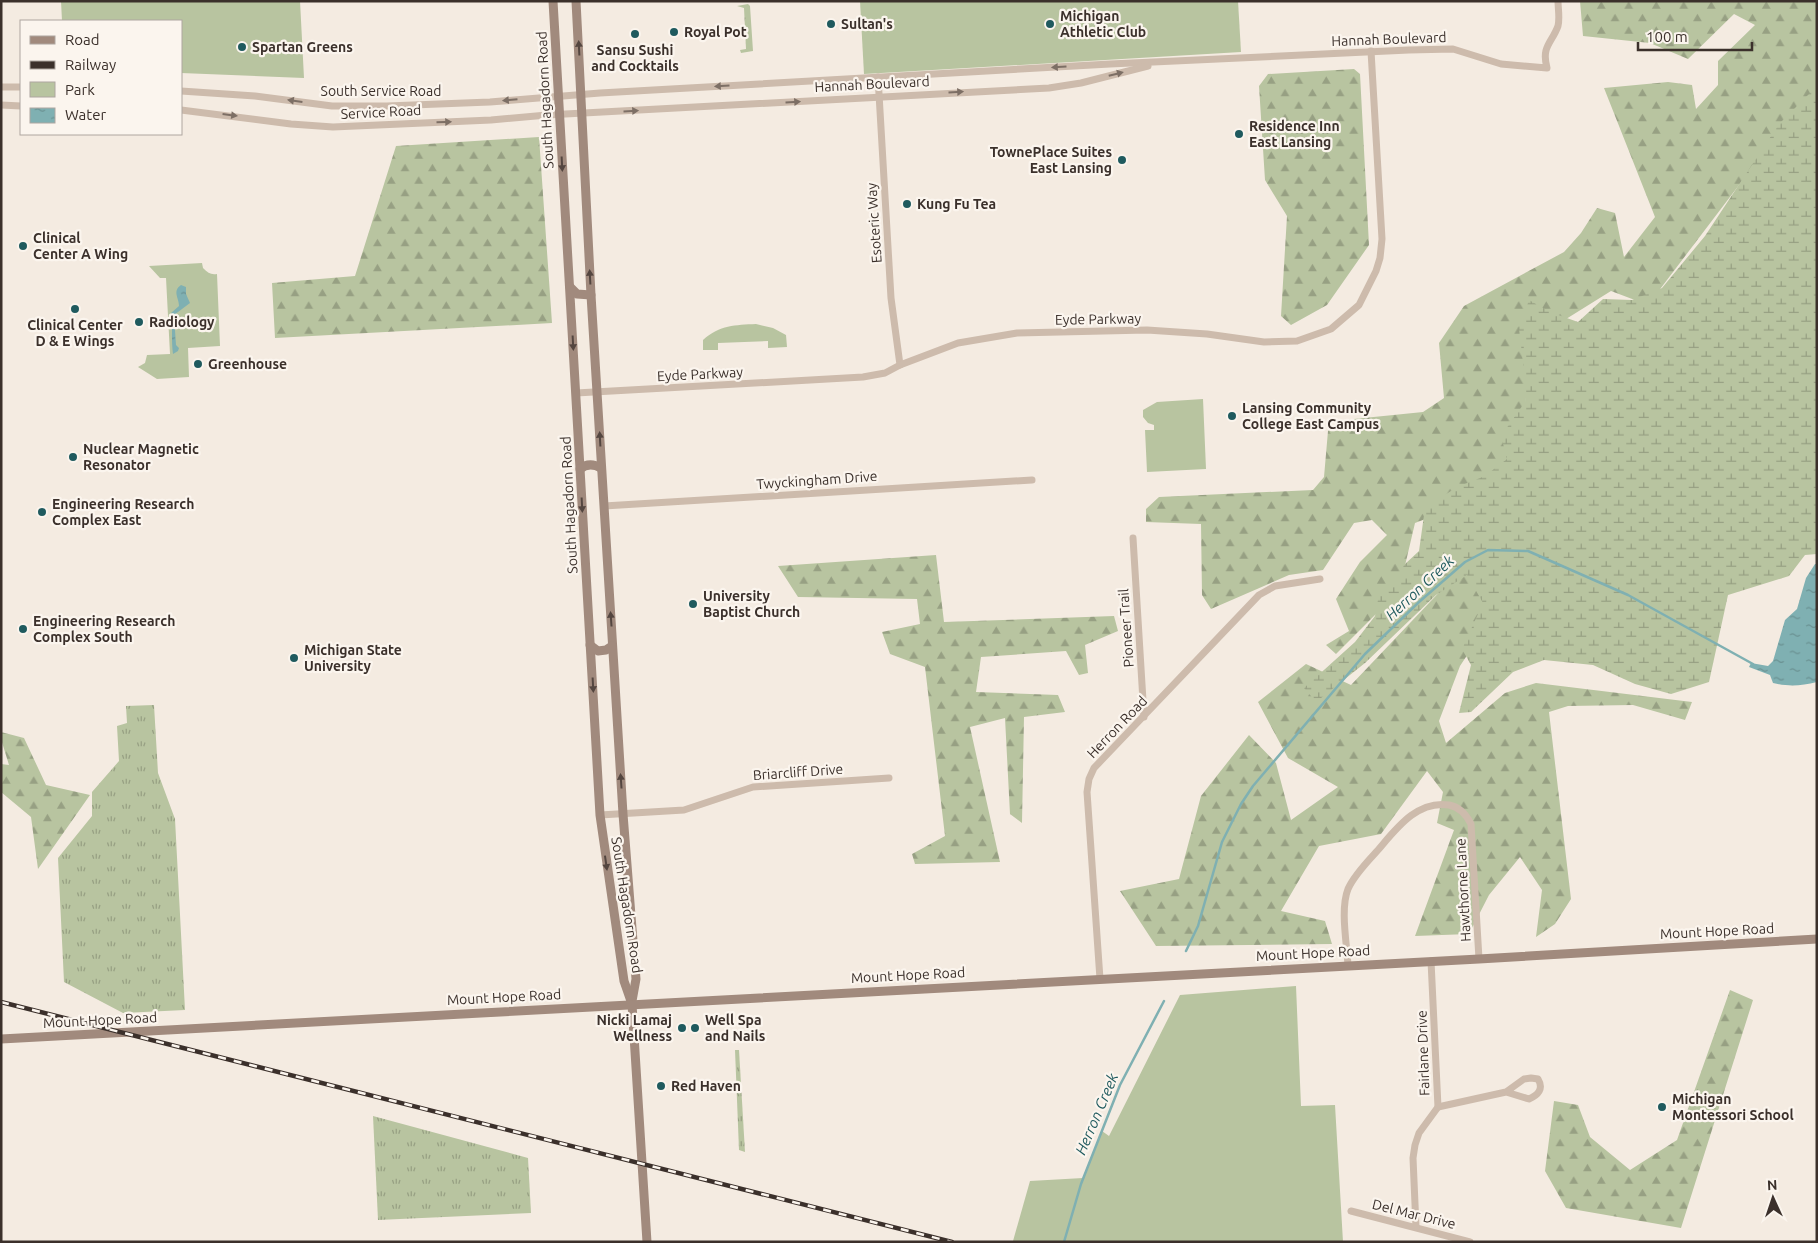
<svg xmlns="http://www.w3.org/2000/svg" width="1818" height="1243" viewBox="0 0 1818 1243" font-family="Ubuntu,sans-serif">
  <defs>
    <pattern id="grass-tufts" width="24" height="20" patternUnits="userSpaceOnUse" patternTransform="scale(1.25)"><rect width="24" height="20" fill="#b8c4a0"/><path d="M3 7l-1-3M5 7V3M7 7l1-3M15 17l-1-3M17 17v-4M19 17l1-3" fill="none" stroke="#97a083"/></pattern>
    <pattern id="forest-firs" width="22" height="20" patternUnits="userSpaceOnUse" patternTransform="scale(1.25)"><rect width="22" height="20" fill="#b8c4a0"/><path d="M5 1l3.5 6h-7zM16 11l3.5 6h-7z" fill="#97a083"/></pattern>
    <pattern id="wetland-marsh" width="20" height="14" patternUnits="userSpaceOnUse" patternTransform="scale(1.25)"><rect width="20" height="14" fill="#b8c4a0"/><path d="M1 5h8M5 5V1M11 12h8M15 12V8" fill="none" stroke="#97a083"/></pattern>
    <pattern id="water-ripples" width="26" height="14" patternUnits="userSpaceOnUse" patternTransform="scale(1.25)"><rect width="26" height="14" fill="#7fb0b2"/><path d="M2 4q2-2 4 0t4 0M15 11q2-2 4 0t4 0" fill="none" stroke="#699091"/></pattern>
  </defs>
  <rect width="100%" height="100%" fill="#f4ebe1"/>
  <g fill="url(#grass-tufts)">
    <polygon points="748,4 750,6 753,51 741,53 740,50 746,49 744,8 737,6"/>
    <polygon points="154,705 158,773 175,819 185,1010 123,1013 64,982 58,858 92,816 92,792 119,761 117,726 127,723 126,706"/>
    <polygon points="735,1050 739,1050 745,1152 739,1150"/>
    <polygon points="373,1116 528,1158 531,1213 378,1220"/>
  </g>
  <g fill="url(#forest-firs)">
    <polygon points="1580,1 1817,1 1817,98 1780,131 1648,305 1611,291 1534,339 1497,610 1460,666 1439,721 1446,743 1505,693 1536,683 1692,702 1685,720 1633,705 1568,706 1549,712 1571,899 1555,924 1536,937 1542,890 1520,857 1489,895 1469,934 1415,936 1454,830 1437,823 1443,792 1427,771 1381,834 1319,846 1281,911 1325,921 1332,944 1156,946 1120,891 1179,879 1201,796 1249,735 1276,763 1291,820 1338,787 1288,758 1258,702 1306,664 1351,685 1468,562 1491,494 1415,523 1399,591 1336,654 1326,645 1349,631 1336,599 1360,562 1387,535 1372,520 1354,523 1323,570 1289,575 1211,609 1202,595 1201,524 1146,522 1146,509 1159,497 1313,490 1324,477 1328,431 1344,420 1423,412 1444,398 1439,343 1464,306 1564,252 1581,233 1597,208 1615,213 1624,257 1655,217 1604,88 1668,82 1692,85 1696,109 1718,85 1718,61 1755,25 1734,14 1688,59 1650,43 1583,36"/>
    <polygon points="1354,69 1360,74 1369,245 1327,305 1291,325 1281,316 1287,216 1265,180 1259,86 1268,74"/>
    <polygon points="539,137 552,323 275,338 272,283 355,276 396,146"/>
    <polygon points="936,555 944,622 1114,616 1118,631 1085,645 1088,673 1079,675 1066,651 981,657 976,692 1058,695 1065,712 1024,717 1022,823 1010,814 1005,718 970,727 1000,862 915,864 912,854 945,836 925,667 890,654 882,632 920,624 917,599 798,597 778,566"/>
    <polygon points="1,732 24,738 46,785 90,795 38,869 31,817 1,792 1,764 9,765 1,739"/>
    <polygon points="1730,990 1753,1000 1681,1228 1566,1208 1545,1171 1554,1101 1578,1105 1590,1137 1630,1170 1677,1140"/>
  </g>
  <polygon fill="url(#wetland-marsh)" points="1817,86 1817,554 1805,555 1789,576 1728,595 1709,682 1671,694 1635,684 1593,665 1544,660 1513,672 1471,712 1459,713 1471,665 1462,649 1483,603 1467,575 1436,595 1365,663 1316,702 1304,688 1355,642 1375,616 1380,589 1398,581 1404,565 1419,551 1425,508 1457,487 1485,476 1507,459 1501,436 1525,402 1526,386 1519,329 1529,300 1550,312 1578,322 1603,299 1632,300 1662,288 1705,236 1779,124"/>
  <g fill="#b8c4a0">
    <polygon points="61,1 300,1 304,78 181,73 181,21 62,21"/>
    <polygon points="860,1 1238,1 1241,52 864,74"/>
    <path d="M202 263 203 268C208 273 211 275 217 274L220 346 188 348 189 377 157 379 138 367 145 363 147 355 170 354 166 278H160L149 266Z"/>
    <path d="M756 324 773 328 786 335 787 347 768 348V341L718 343V350H703V340C720 325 735 325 756 324Z"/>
    <polygon points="1203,399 1206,469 1147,472 1145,430 1154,430 1154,425 1148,423 1143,417 1143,410 1157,402"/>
    <polygon points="1296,986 1301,1106 1335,1105 1343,1242 1013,1241 1030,1181 1083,1178 1102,1131 1109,1136 1180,995"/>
  </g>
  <g fill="url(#water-ripples)">
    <path d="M181 285 186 287V294L190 303 174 315 176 345 179 348 178 351 173 354C171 341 173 327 171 313L179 306C179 298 172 291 181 285Z"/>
    <path d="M1815 564H1817V682C1801 686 1789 687 1773 683L1770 675 1749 667 1751 663 1768 666 1773 661 1785 620 1797 609 1806 578Z"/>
  </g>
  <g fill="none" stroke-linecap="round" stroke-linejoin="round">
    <g stroke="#7fb0b2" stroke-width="2.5">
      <polyline points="1186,951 1198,926 1222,842 1241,804 1253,786 1365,654 1419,602 1465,562 1488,550 1528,551 1628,595 1753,664"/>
      <polyline points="1064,1242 1081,1184 1120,1085 1164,1001"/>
    </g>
    <g stroke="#cdbbac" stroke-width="7">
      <polyline points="878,77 891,298 900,365"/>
      <polyline points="1,87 21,87"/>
      <path d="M181 91 255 96 332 106H387L490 102 600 93 1110 64 1409 50 1453 49 1501 64 1547 68C1541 46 1552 43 1558 26 1560 18 1558 9 1558 1"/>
      <polyline points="1,105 21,106"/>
      <polyline points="181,110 291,124 333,127 491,120 547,115 1049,88 1081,83 1148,66"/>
      <polyline points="576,393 863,377 885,373 900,365 958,343 1017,333 1147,330 1207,334 1264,342 1297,341 1331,329 1359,305 1376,271 1380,258 1382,239 1371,51"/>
      <polyline points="604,506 1032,480"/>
      <polyline points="1133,538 1144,717"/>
      <polyline points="600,815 684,810 753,787 889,778"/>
      <path d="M1348 966C1347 944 1340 909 1348 889 1354 875 1368 861 1378 850 1396 829 1417 800 1449 805 1460 807 1466 814 1471 824L1479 959"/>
      <polyline points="1100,979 1087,792 1089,779 1094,768 1259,595 1275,586 1320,579"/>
      <path d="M1438 1107 1506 1092 1524 1079 1531 1078 1538 1079C1544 1089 1538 1095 1529 1099L1506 1092"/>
      <polyline points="1351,1211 1470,1242"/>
      <polyline points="1416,1227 1413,1158 1415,1145 1419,1133 1438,1107 1431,961"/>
    </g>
    <g stroke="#a18a7d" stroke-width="9">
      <polyline points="553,1 600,815 624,981 632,1004 647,1242"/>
      <polyline points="576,1 591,295 623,814 636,979 632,1001"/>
      <polyline points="570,287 577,294 591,295"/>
      <path d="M580 469C587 463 594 464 601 468"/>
      <polyline points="590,645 598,651 606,650 612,646"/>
      <polyline points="1,1039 1479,959 1817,939"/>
    </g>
    <defs>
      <polyline id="rail" points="1,1002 952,1242"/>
    </defs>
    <use href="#rail" stroke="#3b302b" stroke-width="4.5"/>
    <use href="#rail" stroke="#fbf5ee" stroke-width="2.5" stroke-dasharray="8" stroke-linecap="butt"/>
  </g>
  <defs><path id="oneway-solid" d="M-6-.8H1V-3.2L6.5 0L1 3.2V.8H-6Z" transform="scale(1.25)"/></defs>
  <g fill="#544640">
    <use href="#oneway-solid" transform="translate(579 48) rotate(-93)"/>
    <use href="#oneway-solid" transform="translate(562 164) rotate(87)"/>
    <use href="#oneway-solid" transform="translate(590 277) rotate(-93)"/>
    <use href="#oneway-solid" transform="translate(573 343) rotate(87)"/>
    <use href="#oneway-solid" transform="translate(600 439) rotate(-93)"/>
    <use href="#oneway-solid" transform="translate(582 505) rotate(87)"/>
    <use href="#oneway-solid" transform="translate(611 619) rotate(-94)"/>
    <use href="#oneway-solid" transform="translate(593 685) rotate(87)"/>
    <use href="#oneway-solid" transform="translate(621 781) rotate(-94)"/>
    <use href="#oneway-solid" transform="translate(606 863) rotate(82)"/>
  </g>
  <g fill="#7d6f65">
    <use href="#oneway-solid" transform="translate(1059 67) rotate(177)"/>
    <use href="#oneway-solid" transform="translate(1116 74) rotate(-14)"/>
    <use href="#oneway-solid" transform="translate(722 86) rotate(177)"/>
    <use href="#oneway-solid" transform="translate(956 92) rotate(-3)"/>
    <use href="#oneway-solid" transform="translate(510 100) rotate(175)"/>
    <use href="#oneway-solid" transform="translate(295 101) rotate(-172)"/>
    <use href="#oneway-solid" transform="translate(793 102) rotate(-4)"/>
    <use href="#oneway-solid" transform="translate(631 111) rotate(-3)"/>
    <use href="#oneway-solid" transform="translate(230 115) rotate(7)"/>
    <use href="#oneway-solid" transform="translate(444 122) rotate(-2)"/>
  </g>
  <g fill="#1f5a5e" stroke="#fbf5ee" stroke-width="2">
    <circle cx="831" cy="24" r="5"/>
    <circle cx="1050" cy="24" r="5"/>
    <circle cx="674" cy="32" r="5"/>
    <circle cx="635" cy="34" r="5"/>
    <circle cx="242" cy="47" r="5"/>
    <circle cx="1239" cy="134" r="5"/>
    <circle cx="1122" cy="160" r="5"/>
    <circle cx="907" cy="204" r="5"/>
    <circle cx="23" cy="246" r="5"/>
    <circle cx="75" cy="309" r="5"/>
    <circle cx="139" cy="322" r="5"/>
    <circle cx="198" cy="364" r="5"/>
    <circle cx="1232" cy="416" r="5"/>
    <circle cx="73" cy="457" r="5"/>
    <circle cx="42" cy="512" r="5"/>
    <circle cx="693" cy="604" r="5"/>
    <circle cx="23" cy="629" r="5"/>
    <circle cx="294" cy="658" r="5"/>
    <circle cx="682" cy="1028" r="5"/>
    <circle cx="695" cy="1028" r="5"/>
    <circle cx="661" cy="1086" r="5"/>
    <circle cx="1662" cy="1107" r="5"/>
  </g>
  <g text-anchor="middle" stroke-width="4.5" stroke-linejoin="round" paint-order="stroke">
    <g font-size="14" font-weight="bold" fill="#3b302b" stroke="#fbf5ee" text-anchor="start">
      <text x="1060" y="21">Michigan<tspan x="1060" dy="16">Athletic Club</tspan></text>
      <text x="841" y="29">Sultan's</text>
      <text x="684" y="37">Royal Pot</text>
      <text x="252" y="52">Spartan Greens</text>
      <text x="635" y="55" text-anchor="middle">Sansu Sushi<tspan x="635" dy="16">and Cocktails</tspan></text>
      <text x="1249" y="131">Residence Inn<tspan x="1249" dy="16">East Lansing</tspan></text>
      <text x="1112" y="157" text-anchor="end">TownePlace Suites<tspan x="1112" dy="16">East Lansing</tspan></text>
      <text x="917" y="209">Kung Fu Tea</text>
      <text x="33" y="243">Clinical<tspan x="33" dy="16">Center A Wing</tspan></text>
      <text x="149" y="327">Radiology</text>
      <text x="75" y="330" text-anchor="middle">Clinical Center<tspan x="75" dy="16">D &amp; E Wings</tspan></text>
      <text x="208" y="369">Greenhouse</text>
      <text x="1242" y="413">Lansing Community<tspan x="1242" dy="16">College East Campus</tspan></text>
      <text x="83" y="454">Nuclear Magnetic<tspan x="83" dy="16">Resonator</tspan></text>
      <text x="52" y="509">Engineering Research<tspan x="52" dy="16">Complex East</tspan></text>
      <text x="703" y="601">University<tspan x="703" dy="16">Baptist Church</tspan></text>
      <text x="33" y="626">Engineering Research<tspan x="33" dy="16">Complex South</tspan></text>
      <text x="304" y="655">Michigan State<tspan x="304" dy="16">University</tspan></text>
      <text x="672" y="1025" text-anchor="end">Nicki Lamaj<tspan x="672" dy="16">Wellness</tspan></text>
      <text x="705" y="1025">Well Spa<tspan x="705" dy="16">and Nails</tspan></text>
      <text x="671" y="1091">Red Haven</text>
      <text x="1672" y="1104">Michigan<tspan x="1672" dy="16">Montessori School</tspan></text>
    </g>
    <g font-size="14" fill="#3b302b" stroke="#fbf5ee">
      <text transform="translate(1389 39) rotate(-2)" y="5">Hannah Boulevard</text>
      <text transform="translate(872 84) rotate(-3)" y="5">Hannah Boulevard</text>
      <text x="381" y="96">South Service Road</text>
      <text transform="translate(545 100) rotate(-93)" y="5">South Hagadorn Road</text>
      <text transform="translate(381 112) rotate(-3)" y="5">Service Road</text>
      <text transform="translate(874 223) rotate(-94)" y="5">Esoteric Way</text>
      <text transform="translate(1098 319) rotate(-1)" y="5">Eyde Parkway</text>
      <text transform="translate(700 374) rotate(-3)" y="5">Eyde Parkway</text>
      <text transform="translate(817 480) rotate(-4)" y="5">Twyckingham Drive</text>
      <text transform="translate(569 505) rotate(-93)" y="5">South Hagadorn Road</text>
      <text transform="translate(1126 628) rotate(-94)" y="5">Pioneer Trail</text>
      <text transform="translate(1117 727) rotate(-46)" y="5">Herron Road</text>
      <text transform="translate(798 772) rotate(-4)" y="5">Briarcliff Drive</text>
      <text transform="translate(1463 890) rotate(-93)" y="5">Hawthorne Lane</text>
      <text transform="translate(627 905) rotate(81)" y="5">South Hagadorn Road</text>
      <text transform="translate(1717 931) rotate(-3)" y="5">Mount Hope Road</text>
      <text transform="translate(1313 953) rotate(-3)" y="5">Mount Hope Road</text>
      <text transform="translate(908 975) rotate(-3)" y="5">Mount Hope Road</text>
      <text transform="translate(504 997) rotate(-3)" y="5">Mount Hope Road</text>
      <text transform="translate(100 1020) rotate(-3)" y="5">Mount Hope Road</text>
      <text transform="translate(1423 1053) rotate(-92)" y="5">Fairlane Drive</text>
      <text transform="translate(1414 1214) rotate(14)" y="5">Del Mar Drive</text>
    </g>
    <g font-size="15" font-style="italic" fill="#1f5a5e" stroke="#fbf5ee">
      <text transform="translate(1420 588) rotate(-43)" y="5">Herron Creek</text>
      <text transform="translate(1097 1114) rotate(-67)" y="5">Herron Creek</text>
    </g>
  </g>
  <rect width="1818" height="1243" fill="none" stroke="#3b302b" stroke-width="5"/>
  <rect x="20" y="20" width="162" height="115" fill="#fbf5ee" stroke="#aea6a0"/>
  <rect x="30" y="36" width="25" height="8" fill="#a18a7d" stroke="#aea6a0"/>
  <text x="65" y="45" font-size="15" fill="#3b302b">Road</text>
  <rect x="30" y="61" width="25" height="8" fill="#3b302b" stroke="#aea6a0"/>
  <text x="65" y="70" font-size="15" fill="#3b302b">Railway</text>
  <rect x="30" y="82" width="25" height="15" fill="#b8c4a0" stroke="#aea6a0"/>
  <text x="65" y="95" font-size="15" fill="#3b302b">Park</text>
  <rect x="30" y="108" width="25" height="15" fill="url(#water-ripples)" stroke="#aea6a0"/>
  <text x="65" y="120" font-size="15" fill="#3b302b">Water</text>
  <g transform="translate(1773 1198) rotate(357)" stroke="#fbf5ee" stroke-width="4" paint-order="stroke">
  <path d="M0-4L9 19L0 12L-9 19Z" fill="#3b302b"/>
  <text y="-8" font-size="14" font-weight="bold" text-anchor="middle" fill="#3b302b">N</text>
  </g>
  <path d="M1638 42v8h114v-8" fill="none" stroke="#3b302b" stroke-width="2.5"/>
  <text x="1646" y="42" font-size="15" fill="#3b302b" stroke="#fbf5ee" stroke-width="4" paint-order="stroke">100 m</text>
</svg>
